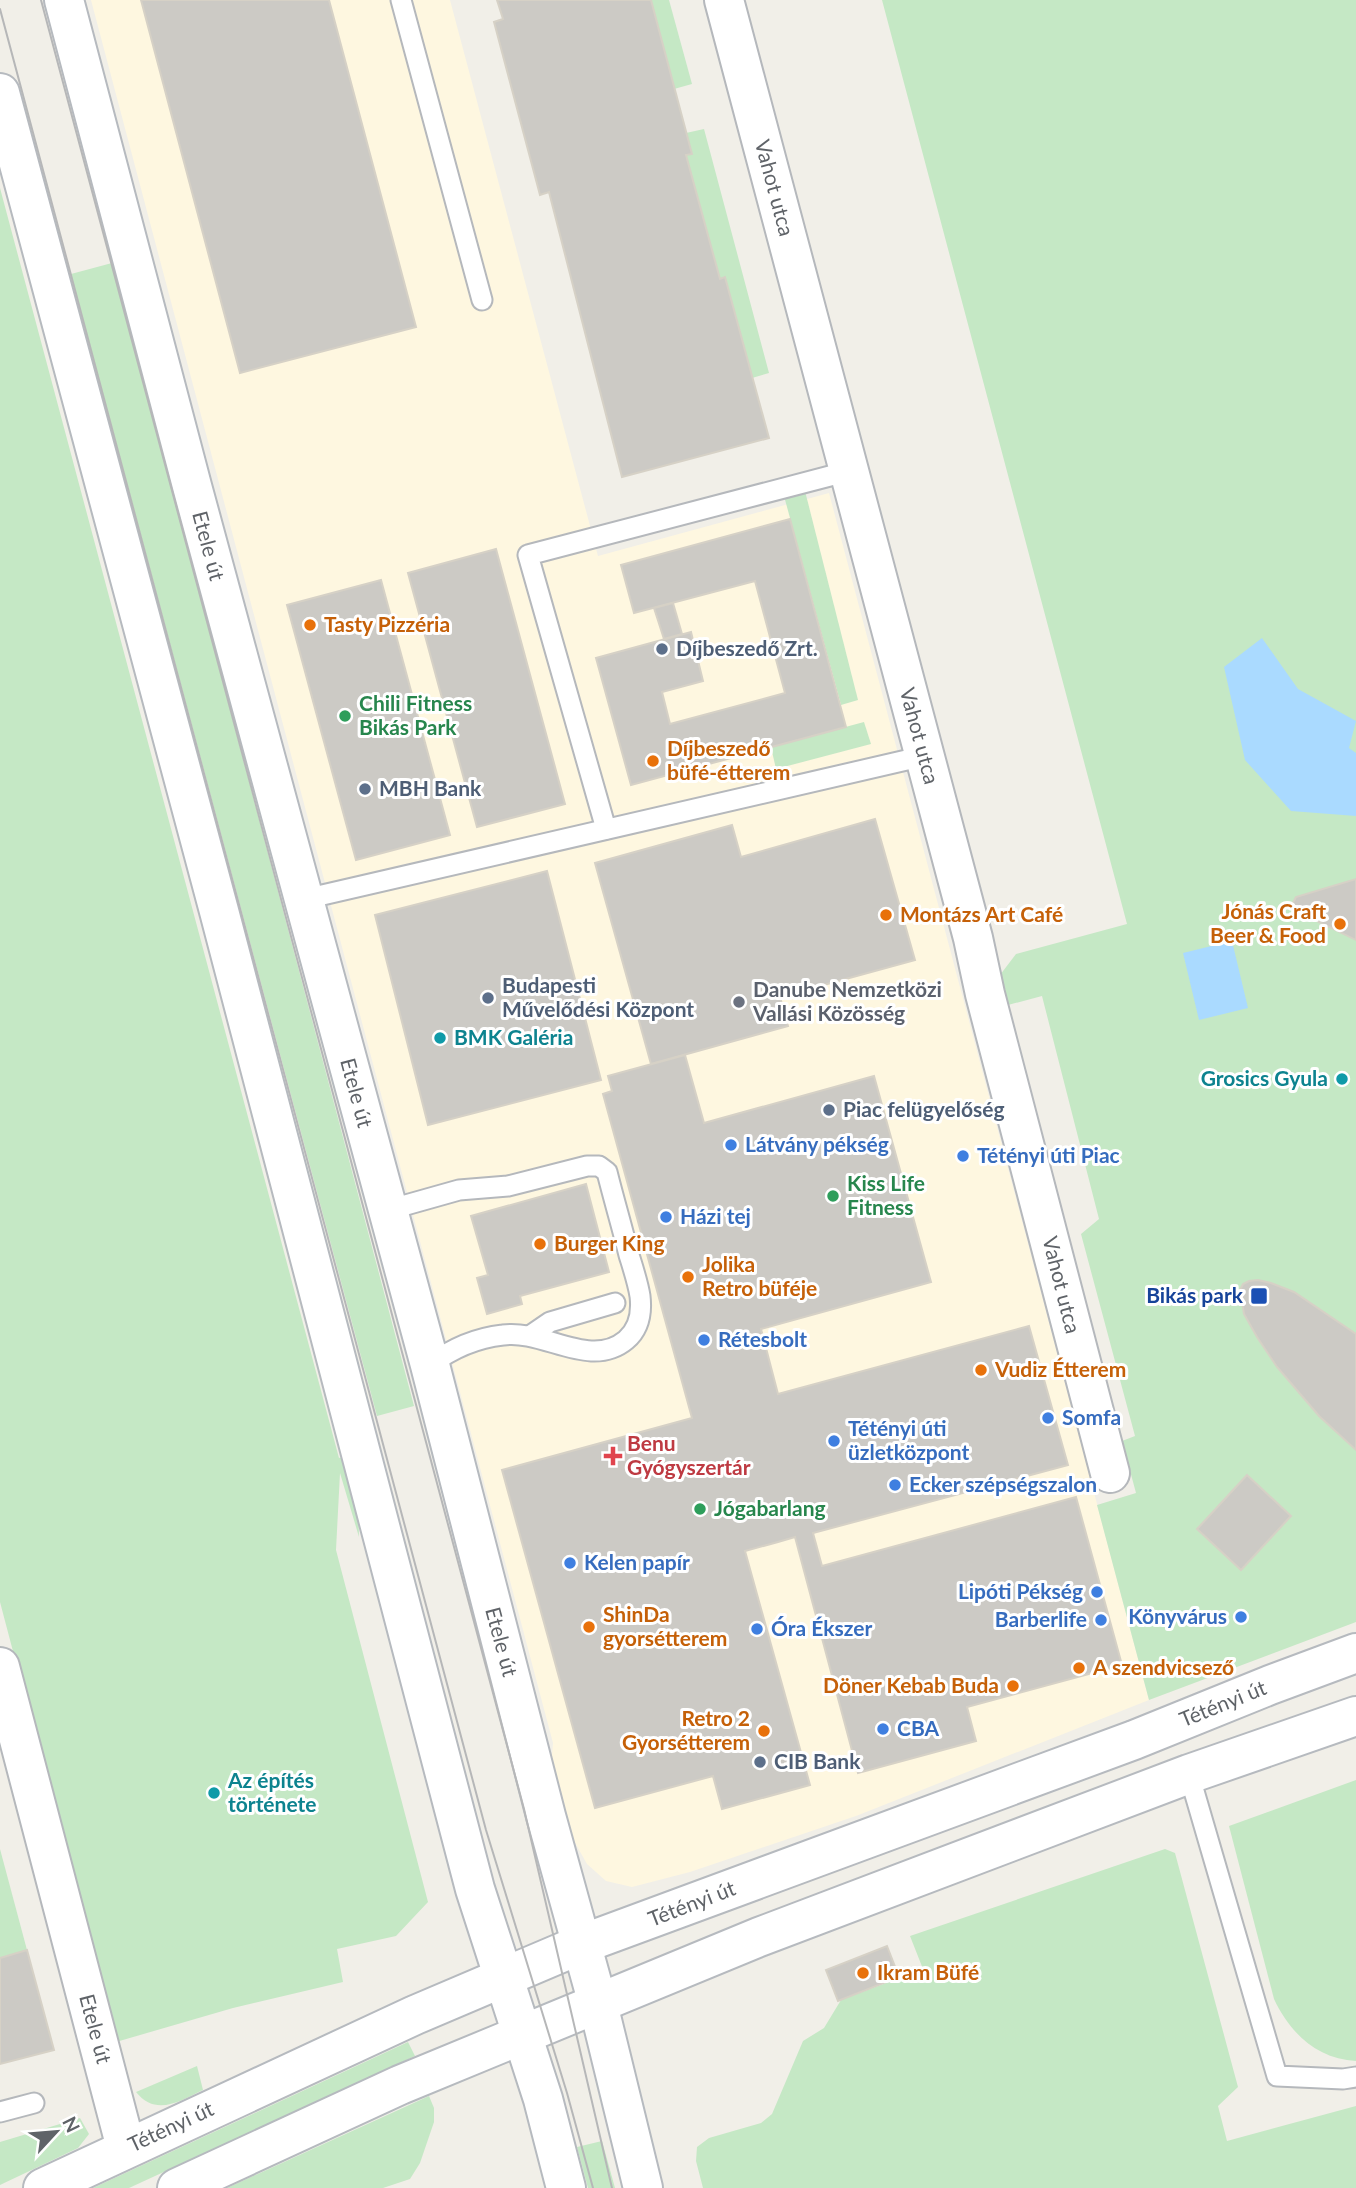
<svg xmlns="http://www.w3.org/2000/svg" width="1356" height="2188" viewBox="0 0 1356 2188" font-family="Lato,sans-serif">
  <rect width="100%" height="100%" fill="#f1efe8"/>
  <polygon fill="#fef7e0" points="91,0 450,0 598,556 829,493 1149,1700 856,1816 690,1872 632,1887 606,1881 587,1864 565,1825 550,1778 553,1743"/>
  <g fill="#c5e8c5">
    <polygon points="651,0 669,0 692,84 674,89"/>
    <polygon points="882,0 1356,0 1356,1622 1149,1700 1097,1505 1136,1493 1122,1441 1135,1436 1081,1234 1099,1219 1042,996 1008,1005 1000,975 1016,954 1127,924"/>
    <polygon points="704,129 769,373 752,378 724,277 720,279 686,155 692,154 686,133"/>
    <polygon points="0,188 339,1458 351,1455 358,1501 359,1537 340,1473 336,1550 428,1902 396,1936 337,1949 343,1982 233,2008 116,2042 0,1602"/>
    <polygon points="112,263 414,1406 377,1416 71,274"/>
    <polygon points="805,491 858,700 841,705 784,496"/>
    <polygon points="864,722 871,744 776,769 771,747"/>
    <path d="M1356 1780V2061C1317 2059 1290 2033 1274 1999L1229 1826Z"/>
    <polygon points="0,1849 27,1950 0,1958"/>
    <polygon points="1165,1849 1175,1853 1238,2087 1218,2106 1227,2141 1356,2106 1356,2188 703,2188 696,2161 697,2147 709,2138 761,2123 772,2114 803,2041 824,2028 841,2000 923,1969 910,1936"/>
    <polygon points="408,2042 415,2056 129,2188 93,2188"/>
    <path d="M197 2066 203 2090C180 2101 156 2117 136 2092Z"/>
    <polygon points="429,2096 434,2108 434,2122 420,2163 410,2179 383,2188 227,2188"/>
    <polygon points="80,2118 89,2134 78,2148 0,2185 0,2142"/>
    <polygon points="602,2141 615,2188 588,2188 577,2147"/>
  </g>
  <g fill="#aadaff">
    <polygon points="1262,638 1298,689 1356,721 1349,748 1356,753 1356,816 1291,811 1245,760 1224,667"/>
    <polygon points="1232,941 1248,1008 1199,1020 1183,953"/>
  </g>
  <g fill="#cccac5" stroke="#d6d1c6" stroke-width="2">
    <polygon points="141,0 329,0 416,327 240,373"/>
    <polygon points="497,0 651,0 692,154 686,155 720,279 725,277 769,438 622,477 549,192 540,195 494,22 503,19"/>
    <polygon points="790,519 846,727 631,785 596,658 691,632 703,681 662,692 670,724 785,693 755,581 634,613 621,565"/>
    <polygon points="496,549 565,804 477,827 408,573"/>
    <polygon points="381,580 450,835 356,860 287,605"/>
    <polygon points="673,603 682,634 664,639 654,608"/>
    <polygon points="875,819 915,960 780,997 788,1026 651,1064 595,863 732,825 741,857"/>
    <polygon points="547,871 601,1080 428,1125 375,915"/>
    <polygon points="1356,879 1356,940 1290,908 1296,897"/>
    <polygon points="685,1055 704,1123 874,1076 931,1282 761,1329 778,1394 1029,1326 1068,1465 813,1533 822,1566 1076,1497 1122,1665 967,1707 976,1741 858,1773 795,1537 778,1542 745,1551 810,1785 722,1809 713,1776 595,1808 502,1470 692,1418 603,1094 612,1091 608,1076"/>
    <polygon points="586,1184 609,1272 520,1296 522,1304 487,1314 477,1278 488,1275 471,1216"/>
    <polygon points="1258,1280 1271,1283 1294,1292 1356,1334 1356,1450 1319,1416 1277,1367 1257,1337 1244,1314 1240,1290 1243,1284 1249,1281"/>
    <polygon points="1247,1475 1291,1516 1241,1570 1197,1529"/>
    <polygon points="887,1946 899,1977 838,2001 826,1970"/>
    <polygon points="27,1950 54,2050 0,2064 0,1958"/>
  </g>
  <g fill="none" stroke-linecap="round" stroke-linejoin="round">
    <defs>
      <g id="lane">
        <polyline points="401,0 482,300"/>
        <polyline points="606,829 528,555 849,471"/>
        <polyline points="305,899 924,756"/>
        <path d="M388 1210 459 1190 508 1186 587 1166H599L607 1172C614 1200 622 1227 629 1255 633 1268 638 1283 640 1296 642 1313 639 1329 626 1340 590 1370 544 1329 503 1335 476 1338 451 1349 430 1365"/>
        <polyline points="531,1335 550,1322 615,1303"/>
        <polyline points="1189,1774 1277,2076 1343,2079 1356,2077"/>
        <polyline points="0,2112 34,2103"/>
      </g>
      <g id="street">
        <polyline points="724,0 973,938 985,994 1110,1473"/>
        <polyline points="0,1667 126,2148"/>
      </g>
      <g id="secondary">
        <polyline points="64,0 192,486 430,1365 546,1816 598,2004 643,2188"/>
        <polyline points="0,93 219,911 475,1889 543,2099 566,2188"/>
        <polyline points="43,2188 415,2015 582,1944 1134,1740 1270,1685 1356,1653"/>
        <polyline points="177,2188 400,2085 759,1937 1189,1774 1356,1716"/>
      </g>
    </defs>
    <use href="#lane" stroke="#b5b8bc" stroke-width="23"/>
    <use href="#street" stroke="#b5b8bc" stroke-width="42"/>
    <use href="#secondary" stroke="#b6babf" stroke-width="42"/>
    <use href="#lane" stroke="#fff" stroke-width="19"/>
    <use href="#street" stroke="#fff" stroke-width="38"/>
    <use href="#secondary" stroke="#fff" stroke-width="38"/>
    <g stroke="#b6b7b8" stroke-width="2">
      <polyline points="41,0 524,1809 612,2188"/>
      <polyline points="0,9 486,1830 567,2093 593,2188"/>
    </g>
  </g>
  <g fill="#e8710a" stroke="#fff" stroke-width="2.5">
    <circle cx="310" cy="625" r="7"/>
    <circle cx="653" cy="761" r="7"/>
    <circle cx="886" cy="915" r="7"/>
    <circle cx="1340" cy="924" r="7"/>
    <circle cx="540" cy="1244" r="7"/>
    <circle cx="688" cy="1277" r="7"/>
    <circle cx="981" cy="1370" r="7"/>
    <circle cx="589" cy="1627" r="7"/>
    <circle cx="1079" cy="1668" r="7"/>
    <circle cx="1013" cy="1686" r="7"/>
    <circle cx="764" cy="1731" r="7"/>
    <circle cx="863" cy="1973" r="7"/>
  </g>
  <g fill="#5c6f8a" stroke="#fff" stroke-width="2.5">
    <circle cx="662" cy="649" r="7"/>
    <circle cx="365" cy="789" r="7"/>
    <circle cx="488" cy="998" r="7"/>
    <circle cx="829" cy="1110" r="7"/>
    <circle cx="760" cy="1762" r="7"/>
  </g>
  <g fill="#2e9e5b" stroke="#fff" stroke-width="2.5">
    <circle cx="345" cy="716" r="7"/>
    <circle cx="833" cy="1196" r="7"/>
    <circle cx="700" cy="1509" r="7"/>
  </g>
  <circle fill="#6b7280" stroke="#fff" stroke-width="2.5" cx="739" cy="1002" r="7"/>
  <g fill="#0f9aa8" stroke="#fff" stroke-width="2.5">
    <circle cx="440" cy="1038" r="7"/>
    <circle cx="1342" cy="1079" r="7"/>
    <circle cx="214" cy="1793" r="7"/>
  </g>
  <g fill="#3f7fe0" stroke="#fff" stroke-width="2.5">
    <circle cx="731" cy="1145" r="7"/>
    <circle cx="963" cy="1156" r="7"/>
    <circle cx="666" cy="1217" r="7"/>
    <circle cx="704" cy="1340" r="7"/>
    <circle cx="1048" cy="1418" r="7"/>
    <circle cx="834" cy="1441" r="7"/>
    <circle cx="895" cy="1485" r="7"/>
    <circle cx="570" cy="1563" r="7"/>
    <circle cx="1097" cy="1592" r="7"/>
    <circle cx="1241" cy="1617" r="7"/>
    <circle cx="1101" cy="1620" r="7"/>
    <circle cx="757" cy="1629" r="7"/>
    <circle cx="883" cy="1729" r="7"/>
  </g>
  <rect fill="#1a4fb4" stroke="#fff" stroke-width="2.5" x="1250" y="1287" width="18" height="18" rx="3.5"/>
  <path fill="#e0444e" stroke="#fff" stroke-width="2.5" d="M609.5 1445.5h7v7h7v7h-7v7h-7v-7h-7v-7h7z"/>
  <g text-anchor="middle" stroke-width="6" stroke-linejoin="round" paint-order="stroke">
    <g font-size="21" fill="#5f6368" stroke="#fff">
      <text transform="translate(774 188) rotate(75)" y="7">Vahot utca</text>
      <text transform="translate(208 546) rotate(75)" y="7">Etele út</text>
      <text transform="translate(919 736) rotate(75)" y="7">Vahot utca</text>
      <text transform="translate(356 1093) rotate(75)" y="7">Etele út</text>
      <text transform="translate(1061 1285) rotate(76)" y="7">Vahot utca</text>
      <text transform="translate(501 1642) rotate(75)" y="7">Etele út</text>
      <text transform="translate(1223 1704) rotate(-22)" y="7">Tétényi út</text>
      <text transform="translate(692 1904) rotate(-21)" y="7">Tétényi út</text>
      <text transform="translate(95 2029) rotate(75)" y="7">Etele út</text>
      <text transform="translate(171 2127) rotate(-25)" y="7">Tétényi út</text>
    </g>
    <g font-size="21" font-weight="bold" fill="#c56008" stroke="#fff" text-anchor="start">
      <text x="324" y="632">Tasty Pizzéria</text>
      <text x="667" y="756">Díjbeszedő<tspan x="667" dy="24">büfé-étterem</tspan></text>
      <text x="1326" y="919" text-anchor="end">Jónás Craft<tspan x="1326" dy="24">Beer &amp; Food</tspan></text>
      <text x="900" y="922">Montázs Art Café</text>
      <text x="554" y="1251">Burger King</text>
      <text x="702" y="1272">Jolika<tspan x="702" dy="24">Retro büféje</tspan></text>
      <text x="995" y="1377">Vudiz Étterem</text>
      <text x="603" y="1622">ShinDa<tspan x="603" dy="24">gyorsétterem</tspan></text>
      <text x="1093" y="1675">A szendvicsező</text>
      <text x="999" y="1693" text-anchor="end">Döner Kebab Buda</text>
      <text x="750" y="1726" text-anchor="end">Retro 2<tspan x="750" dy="24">Gyorsétterem</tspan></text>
      <text x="877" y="1980">Ikram Büfé</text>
    </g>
    <g font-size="21" font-weight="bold" fill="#4e5e75" stroke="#fff" text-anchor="start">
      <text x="676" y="656">Díjbeszedő Zrt.</text>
      <text x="379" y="796">MBH Bank</text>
      <text x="502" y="993">Budapesti<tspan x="502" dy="24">Művelődési Központ</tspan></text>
      <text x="843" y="1117">Piac felügyelőség</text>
      <text x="774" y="1769">CIB Bank</text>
    </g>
    <g font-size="21" font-weight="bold" fill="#27864d" stroke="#fff" text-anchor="start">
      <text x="359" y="711">Chili Fitness<tspan x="359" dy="24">Bikás Park</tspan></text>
      <text x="847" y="1191">Kiss Life<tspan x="847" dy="24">Fitness</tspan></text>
      <text x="714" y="1516">Jógabarlang</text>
    </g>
    <g font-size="21" font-weight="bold" fill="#5b616d" stroke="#fff" text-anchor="start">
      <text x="753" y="997">Danube Nemzetközi<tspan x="753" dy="24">Vallási Közösség</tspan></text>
    </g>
    <g font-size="21" font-weight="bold" fill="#0d838f" stroke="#fff" text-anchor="start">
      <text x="454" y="1045">BMK Galéria</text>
      <text x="1328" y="1086" text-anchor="end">Grosics Gyula</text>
      <text x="228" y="1788">Az építés<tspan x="228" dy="24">története</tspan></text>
    </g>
    <g font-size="21" font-weight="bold" fill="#366cbe" stroke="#fff" text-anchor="start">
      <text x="745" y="1152">Látvány pékség</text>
      <text x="977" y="1163">Tétényi úti Piac</text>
      <text x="680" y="1224">Házi tej</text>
      <text x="718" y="1347">Rétesbolt</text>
      <text x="1062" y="1425">Somfa</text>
      <text x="848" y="1436">Tétényi úti<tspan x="848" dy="24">üzletközpont</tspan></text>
      <text x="909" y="1492">Ecker szépségszalon</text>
      <text x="584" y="1570">Kelen papír</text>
      <text x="1083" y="1599" text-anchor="end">Lipóti Pékség</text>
      <text x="1227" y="1624" text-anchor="end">Könyvárus</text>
      <text x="1087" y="1627" text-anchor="end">Barberlife</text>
      <text x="771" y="1636">Óra Ékszer</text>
      <text x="897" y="1736">CBA</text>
    </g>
    <g font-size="21" font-weight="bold" fill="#164399" stroke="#fff" text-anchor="end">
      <text x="1243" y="1303">Bikás park</text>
    </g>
    <g font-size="21" font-weight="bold" fill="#be3a42" stroke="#fff" text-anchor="start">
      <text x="627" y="1451">Benu<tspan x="627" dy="24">Gyógyszertár</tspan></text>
    </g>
  </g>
  <g transform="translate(56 2132) rotate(64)" stroke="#ffffff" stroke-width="5" paint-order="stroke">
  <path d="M0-5L12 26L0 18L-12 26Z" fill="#5f6368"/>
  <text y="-10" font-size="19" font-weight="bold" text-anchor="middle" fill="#5f6368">N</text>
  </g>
</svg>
